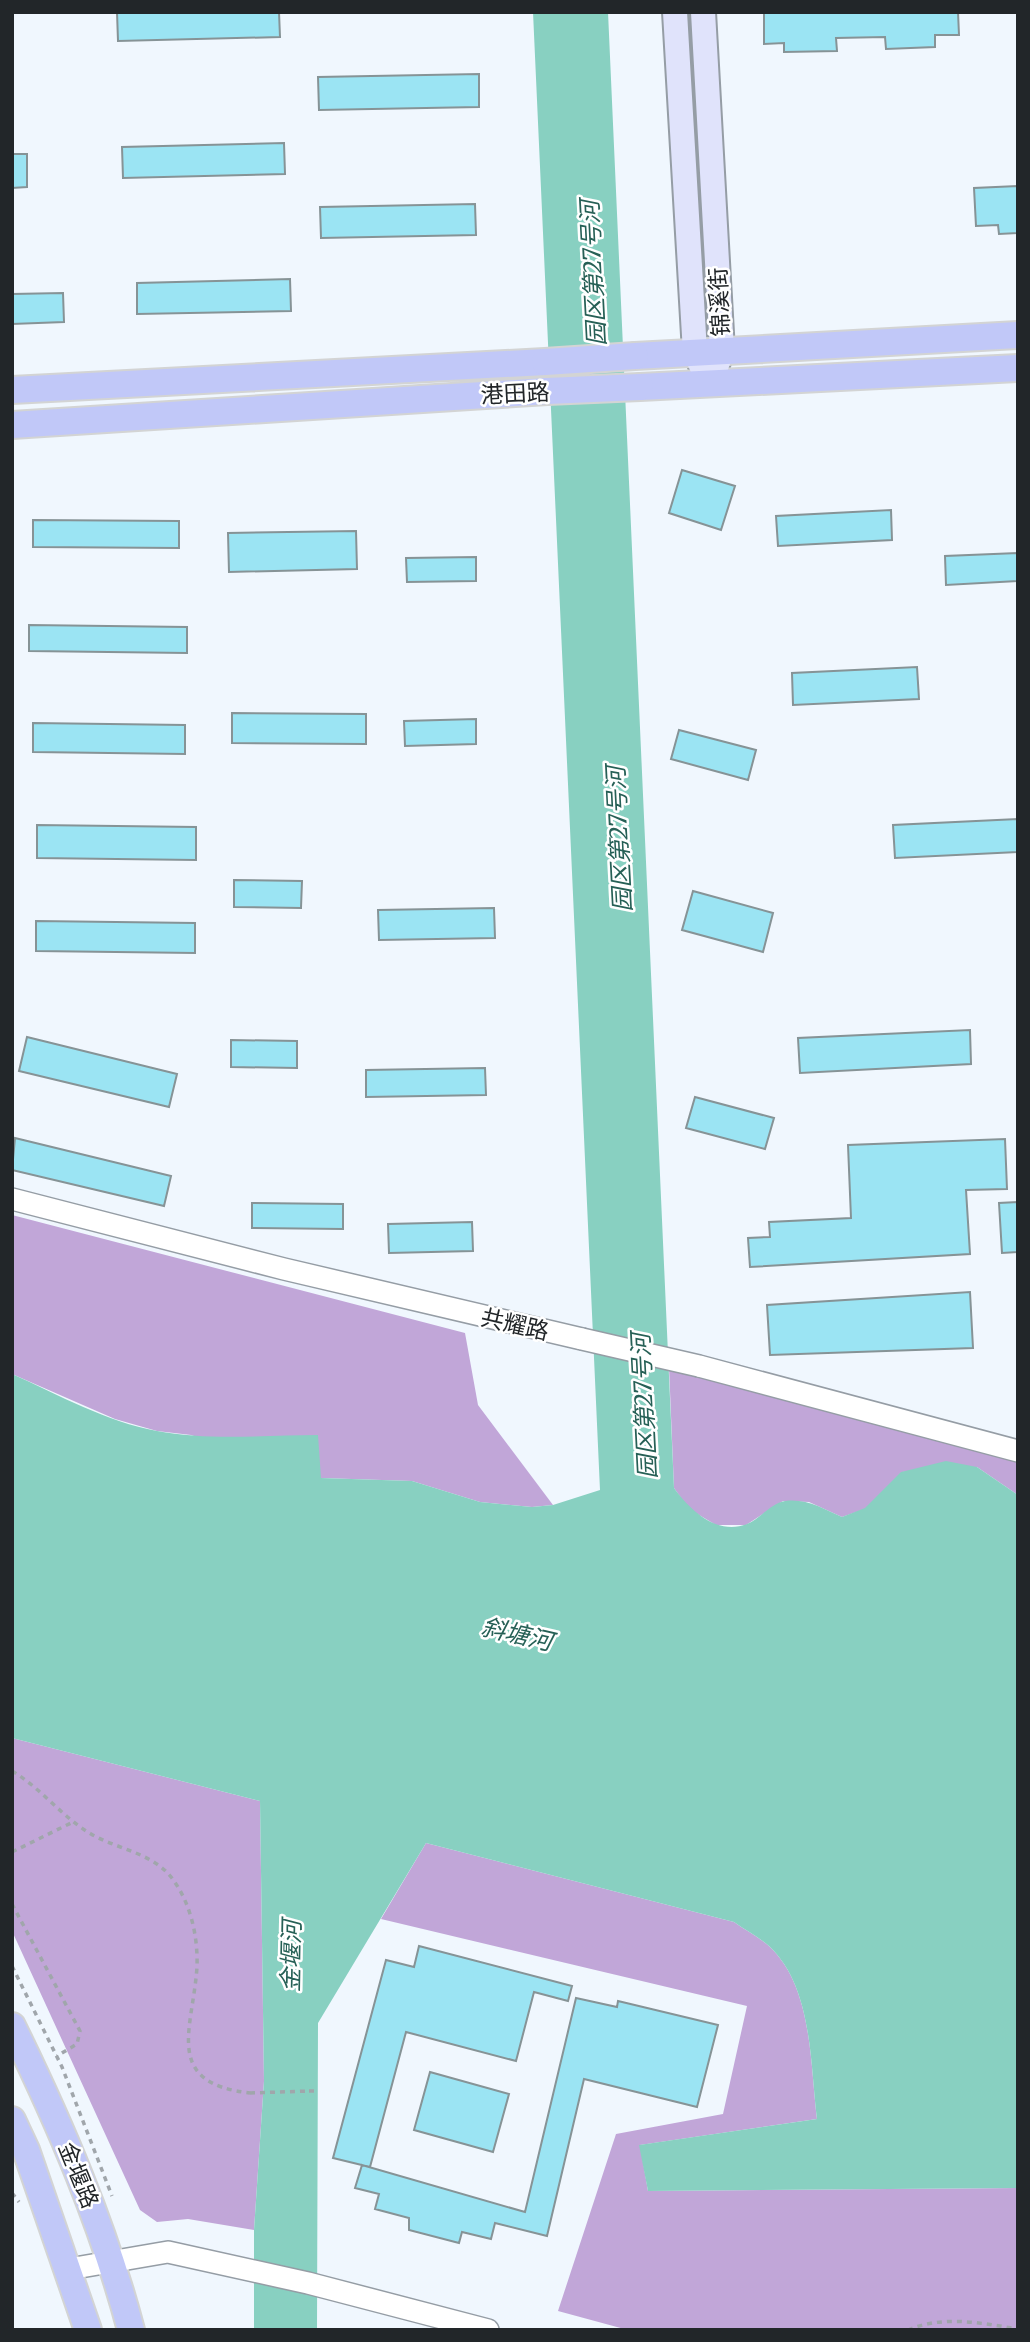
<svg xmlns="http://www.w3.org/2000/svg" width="1030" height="2342" font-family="Merriweather,'Noto Sans SC',serif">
<rect width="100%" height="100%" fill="#f0f7fe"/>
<path fill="#c1a6d8" d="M12 1215 465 1333 478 1405 553 1505 532 1507 480 1502 412 1481 321 1478 191 1435 157 1431 115 1419 12 1374Z
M669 1367 1018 1450V1495L977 1467 902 1472 865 1509 842 1517 809 1502 783 1501 746 1525H716L689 1509 674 1488Z
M12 1738 260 1801 264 2081 254 2230 188 2219 157 2222 140 2210 12 1931Z
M426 1843 734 1922C745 1930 759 1937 769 1946 813 1987 810 2064 817 2119L640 2145 648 2191 1018 2188V2330H628L558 2311 616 2134 723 2114 747 2006 381 1919Z"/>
<path fill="#88d0c1" d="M533 12H608L674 1488C690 1510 717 1536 747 1524 760 1519 771 1503 785 1501 806 1498 824 1509 842 1517L865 1508 901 1472 946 1461 977 1467 1018 1495V2188L648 2191 639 2145 817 2119C810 2064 813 1987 769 1946 759 1937 745 1930 734 1922L426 1843 318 2023 317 2330H254V2230L264 2081 260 1801 12 1738V1374C59 1395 107 1422 157 1431 209 1441 266 1435 318 1435L321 1478 412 1481 480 1502 532 1507 553 1505 600 1490Z"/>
<path fill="#9be4f3" stroke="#869396" stroke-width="2" d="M117 12H279L280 37 118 41Z
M764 12H958L959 35H935V47L886 49 885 37 836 38 837 51 784 52V43L764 44Z
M479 74V107L319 110 318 77Z
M284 143 285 174 123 178 122 147Z
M12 154H27V187L12 188Z
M1018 186V233L999 234 998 225 976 226 974 188Z
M475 204 476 235 321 238 320 207Z
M290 279 291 311 137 314V283Z
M63 293 64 322 12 324V294Z
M682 470 735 486 721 530 669 513Z
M891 510 892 540 778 546 776 516Z
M33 520 179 521V548L33 547Z
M356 531 357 569 229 572 228 533Z
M1018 553V581L946 585 945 556Z
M476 557V581L407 582 406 558Z
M29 625 187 627V653L29 651Z
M917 667 919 699 793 705 792 673Z
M232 713 366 714V744L232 743Z
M476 719V744L405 746 404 721Z
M33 723 185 725V754L33 752Z
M679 730 756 750 748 780 671 759Z
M1018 819V852L895 858 893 825Z
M37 825 196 827V860L37 858Z
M234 880 302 881 301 908 234 907Z
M693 891 773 913 763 952 682 930Z
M494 908 495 938 379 940 378 910Z
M36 921 195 923V953L36 951Z
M970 1030 971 1064 800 1073 798 1038Z
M27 1037 177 1074 169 1107 19 1071Z
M231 1040 297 1041V1068L231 1067Z
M485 1068 486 1095 366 1097V1070Z
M695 1097 774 1118 765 1149 686 1128Z
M15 1138 171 1176 164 1206 12 1170Z
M1005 1139 1007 1189 966 1190 970 1254 750 1267 748 1238 770 1237 769 1222 851 1218 848 1145Z
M1018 1202V1252L1002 1253 999 1203Z
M252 1203 343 1204V1229L252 1228Z
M472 1222 473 1251 389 1253 388 1224Z
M970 1292 973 1348 770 1355 767 1305Z
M419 1946 572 1986 568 2001 534 1992 516 2061 406 2032 370 2167 333 2158 386 1960 414 1967Z
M576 1998 617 2007 618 2001 718 2025 697 2107 584 2079 547 2236 495 2223 491 2239 462 2232 459 2243 409 2230V2218L375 2209 379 2194 355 2188 362 2165 525 2212Z
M430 2072 509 2094 493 2152 414 2130Z"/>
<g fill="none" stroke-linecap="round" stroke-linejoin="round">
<g stroke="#959da5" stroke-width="24">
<path id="tertiary" d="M12 1199 284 1269 582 1339
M699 1366 1018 1451
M69 2269 168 2252 308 2283 488 2330"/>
</g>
<g stroke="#959da5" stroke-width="28">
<path id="secondary" d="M675 12 695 352 709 383
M703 12 722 351 715 370"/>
</g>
<g stroke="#d3d4d4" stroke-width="30">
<path id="primary" d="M635 356 1018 335
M640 387 1018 368
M12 390 545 362
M12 425 547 391
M12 2026C60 2124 103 2224 131 2330
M12 2120 26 2150 88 2330"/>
</g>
<path stroke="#a0a6ab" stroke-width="3.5" stroke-dasharray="5 5" stroke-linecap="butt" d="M12 1771C41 1788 62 1817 91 1834 119 1850 155 1853 174 1881 191 1905 198 1937 197 1967 193 2029 162 2083 250 2093
M12 1852 73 1822
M12 1904 80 2031 77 2044 57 2056
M12 1966 62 2067 112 2196
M309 2091H317
M12 2193 19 2202
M908 2330C943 2315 981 2323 1018 2329"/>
<use href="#tertiary" stroke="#fff" stroke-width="21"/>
<use href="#secondary" stroke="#e0e3fb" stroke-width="24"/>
<use href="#primary" stroke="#c1c8f8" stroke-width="26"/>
<g stroke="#959da5" stroke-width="24" stroke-linecap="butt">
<path id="tertiary-bridge" d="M582 1339 699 1366"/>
</g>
<g stroke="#d3d4d4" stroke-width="30" stroke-linecap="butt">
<path id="primary-bridge" d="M545 362 635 356
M547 391 640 387"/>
</g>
<path stroke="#a0a6ab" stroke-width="3.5" stroke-dasharray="5 5" stroke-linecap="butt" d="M250 2093 309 2091"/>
<use href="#tertiary-bridge" stroke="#fff" stroke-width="21"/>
<use href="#primary-bridge" stroke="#c1c8f8" stroke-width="26"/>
</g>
<g text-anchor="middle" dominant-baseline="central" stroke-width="5" stroke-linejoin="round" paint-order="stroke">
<g font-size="23" fill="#222629" stroke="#fff">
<text transform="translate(719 302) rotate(-93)">锦溪街</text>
<text transform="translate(515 393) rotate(-3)">港田路</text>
<text transform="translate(515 1324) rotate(13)">共耀路</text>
<text transform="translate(79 2175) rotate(68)">金堰路</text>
</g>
<g font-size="24" font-style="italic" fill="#266056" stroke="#fff">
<text transform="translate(593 273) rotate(-93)">园区第27号河</text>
<text transform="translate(619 839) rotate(-93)">园区第27号河</text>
<text transform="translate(644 1406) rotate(-93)">园区第27号河</text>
<text transform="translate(517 1634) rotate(13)">斜塘河</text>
<text transform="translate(291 1956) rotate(-89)">金堰河</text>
</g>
</g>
<rect width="1030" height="2342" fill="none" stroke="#222629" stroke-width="28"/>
</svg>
